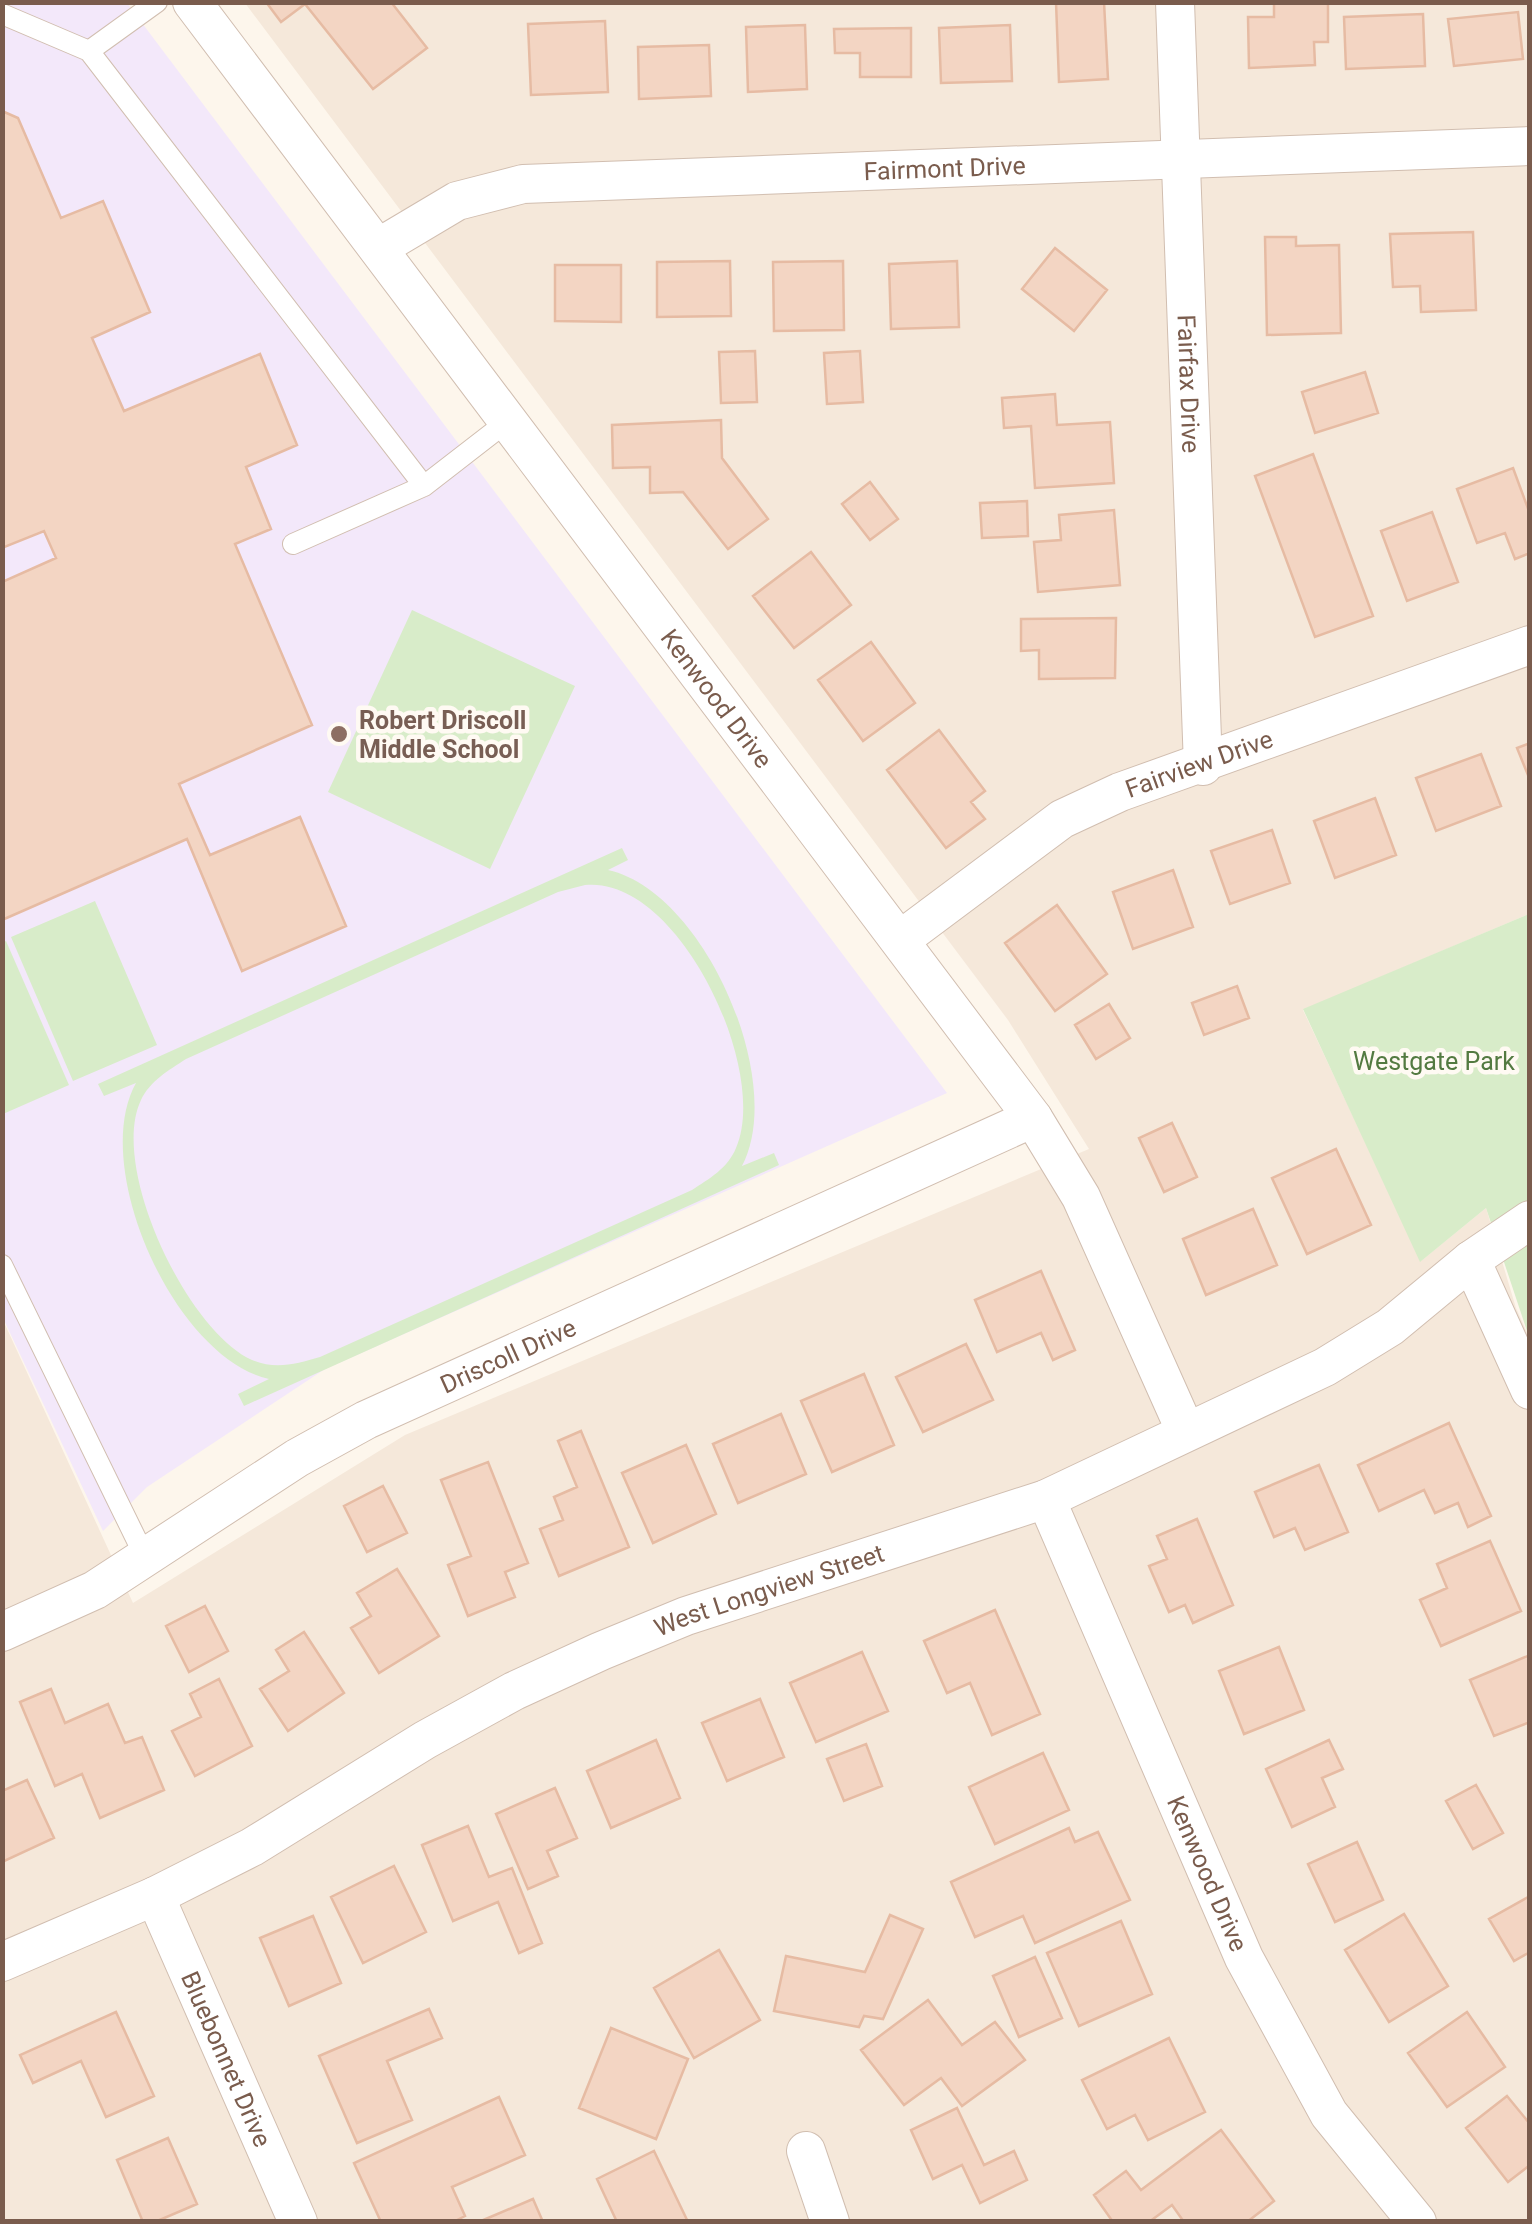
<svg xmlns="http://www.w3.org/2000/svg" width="1532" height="2224" font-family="Roboto,sans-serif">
<rect width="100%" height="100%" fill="#fdf6ec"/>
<path fill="#f5e8da" d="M245 3H1529V914L1303 1010 1421 1261 1486 1208 1516 1308 1529 1337V2221H3L2 1318 133 1603 405 1435 1089 1149 1008 1020Z"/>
<path fill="#f3e8fa" d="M2 3H127L947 1093 325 1369 147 1487 103 1531 3 1318Z"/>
<path fill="#d8ecc9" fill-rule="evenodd" d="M412 610 575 686 490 869 328 792Z
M622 848 628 860 608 870C704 891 787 1081 742 1166L774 1153 779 1165 244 1406 238 1394 269 1379C175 1358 89 1167 136 1083L104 1096 98 1084ZM585 885C678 875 770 1070 736 1148 728 1168 709 1179 692 1190L320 1357C297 1364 275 1370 252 1360 187 1331 109 1167 141 1100 150 1081 169 1070 186 1059L558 892Z
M95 901 157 1045 73 1081 11 937Z
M1529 914V1337L1486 1208 1420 1262 1303 1009Z
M6 941 69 1085 3 1114 2 943Z"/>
<path fill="#f3d5c3" stroke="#e6bba3" stroke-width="2.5" d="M266 2H391L427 48 373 89 305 4 281 22Z
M1056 2H1104L1108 79 1059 82Z
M1274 2H1328V42H1314L1315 65 1249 68 1248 17H1274Z
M1518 12 1523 59 1454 66 1448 19Z
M1423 14 1425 66 1346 69 1344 17Z
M605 21 608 92 531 95 528 24Z
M805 25 807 89 748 92 746 27Z
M1010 25 1012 81 941 83 939 28Z
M911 28V77H860V53H835L834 29Z
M709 45 711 96 639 99 638 47Z
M2 111 18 118 61 218 103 201 150 312 92 338 124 411 260 354 297 445 246 467 271 529 235 544 312 725 179 784 210 855 300 817 346 926 242 971 187 839 2 920V582L56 558 44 531 2 548Z
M1473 232 1476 310 1421 312 1420 286 1393 287 1390 234Z
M1265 237H1296V246L1339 245 1341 333 1267 335Z
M1055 248 1107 290 1074 331 1022 289Z
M730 261 731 316 657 317V262Z
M843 261 844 330 774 331 773 262Z
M957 261 959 327 891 329 889 264Z
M555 265H621V322L555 321Z
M755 351 757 402 721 403 719 352Z
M860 351 863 402 827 404 824 353Z
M1365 372 1378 413 1315 433 1302 392Z
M1055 394 1057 425 1110 422 1114 483 1035 488 1031 426 1004 428 1002 398Z
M721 420 722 458 768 519 728 549 683 492 650 493V467L613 468 612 425Z
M1313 454 1373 616 1315 637 1255 476Z
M1513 468 1530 514V553L1515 559 1505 533 1477 543 1457 489Z
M870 482 898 519 870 540 842 504Z
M1027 501 1028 536 982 538 980 503Z
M1114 510 1120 585 1038 592 1034 542 1061 540 1059 515Z
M1432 512 1458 582 1407 601 1381 531Z
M811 552 851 605 794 648 753 596Z
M1116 618 1115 678 1039 679V650L1021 651V619Z
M871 642 915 703 863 741 818 680Z
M939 730 985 791 971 802 985 819 946 848 887 770Z
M1530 743V780L1517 748Z
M1481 754 1501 806 1436 831 1416 778Z
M1375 798 1396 855 1335 878 1314 821Z
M1272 830 1290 883 1230 904 1211 851Z
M1173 870 1193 927 1133 949 1113 892Z
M1057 905 1107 974 1055 1011 1005 943Z
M1237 986 1249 1018 1204 1035 1192 1003Z
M1109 1004 1130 1038 1096 1059 1075 1025Z
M1172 1123 1197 1177 1164 1192 1139 1138Z
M1336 1149 1371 1225 1307 1254 1272 1178Z
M1253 1209 1277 1265 1206 1295 1183 1239Z
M1041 1271 1075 1350 1053 1360 1041 1333 997 1352 975 1300Z
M966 1344 993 1400 923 1432 896 1377Z
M864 1374 894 1445 832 1472 801 1401Z
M781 1414 806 1474 738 1503 713 1444Z
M1449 1423 1491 1516 1468 1527 1458 1503 1435 1513 1424 1490 1379 1511 1358 1465Z
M581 1431 629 1547 559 1576 540 1529 563 1520 554 1497 577 1487 558 1441Z
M686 1445 716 1514 653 1543 622 1473Z
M488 1462 528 1563 505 1572 515 1597 468 1616 448 1565 471 1556 441 1480Z
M1319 1465 1348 1532 1305 1550 1295 1528 1274 1537 1255 1492Z
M383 1486 407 1533 367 1552 344 1506Z
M1197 1519 1233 1605 1193 1623 1185 1605 1169 1612 1149 1566 1167 1559 1157 1536Z
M1490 1541 1521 1611 1441 1646 1420 1600 1447 1588 1437 1564Z
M397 1569 439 1636 379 1673 351 1628 371 1616 357 1593Z
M205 1606 228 1651 189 1672 166 1626Z
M995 1610 1040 1714 992 1735 970 1683 947 1693 924 1641Z
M304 1632 344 1693 288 1731 260 1689 289 1671 276 1650Z
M1279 1647 1304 1710 1244 1734 1219 1671Z
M862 1652 888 1711 816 1742 790 1683Z
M1530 1655V1722L1494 1736 1470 1680Z
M219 1679 252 1746 195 1776 172 1731 201 1717 190 1694Z
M51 1689 65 1723 108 1704 125 1743 142 1737 164 1790 100 1818 82 1774 55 1786 20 1702Z
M760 1699 784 1757 727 1781 702 1723Z
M656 1740 680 1798 611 1828 587 1771Z
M1329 1740 1343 1769 1322 1778 1335 1807 1292 1827 1266 1769Z
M866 1744 882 1786 844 1801 827 1759Z
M1043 1753 1069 1810 995 1844 969 1787Z
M27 1780 54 1838 2 1862V1791Z
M1476 1785 1503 1833 1473 1849 1446 1801Z
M555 1788 577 1838 547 1851 558 1876 528 1889 496 1814Z
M468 1826 489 1877 512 1868 542 1943 519 1953 498 1902 453 1921 422 1845Z
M1069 1828 1075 1842 1098 1832 1130 1900 1035 1943 1023 1916 975 1937 951 1882Z
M1357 1842 1383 1900 1335 1922 1308 1864Z
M394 1866 426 1932 363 1963 331 1897Z
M1530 1896V1952L1514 1961 1489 1919Z
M1404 1914 1448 1986 1389 2022 1345 1950Z
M890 1915 923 1929 883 2019 864 2016 859 2027 774 2011 786 1956 865 1972Z
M313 1916 341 1983 289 2006 260 1938Z
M1121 1921 1152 1994 1079 2026 1047 1953Z
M719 1950 760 2020 694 2058 654 1988Z
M1035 1957 1062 2018 1019 2037 993 1976Z
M928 2000 962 2045 995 2022 1025 2060 962 2106 941 2078 904 2105 861 2050Z
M429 2009 442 2038 387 2061 412 2120 357 2143 319 2056Z
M116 2012 154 2096 106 2117 81 2061 33 2083 20 2055Z
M1467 2012 1505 2067 1447 2107 1408 2053Z
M611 2028 688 2059 656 2139 579 2108Z
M1169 2038 1205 2112 1148 2140 1135 2115 1107 2129 1082 2080Z
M1507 2096 1530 2124V2165L1508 2182 1466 2128Z
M499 2097 525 2155 452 2187 465 2216 453 2222H381L354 2163Z
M957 2108 984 2165 1014 2151 1027 2180 980 2203 962 2165 933 2179 911 2130Z
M1221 2130 1274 2201 1247 2222H1184L1172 2205 1149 2222H1113L1094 2195 1126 2171 1141 2190Z
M168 2138 197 2204 155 2222H143L117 2160Z
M654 2151 688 2222H617L597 2179Z
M533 2199 543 2222 481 2221Z"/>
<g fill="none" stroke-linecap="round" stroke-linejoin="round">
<g stroke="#d1beb0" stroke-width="22">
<path id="lane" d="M2 14 89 51 424 486
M89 51 157 2
M293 544 424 486 508 421
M2 1265 146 1559"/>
</g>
<g stroke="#d1beb0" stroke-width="40">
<g id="street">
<path id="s1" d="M192 2 1033 1118 1081 1197 1186 1432"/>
<path id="s2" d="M1175 2 1203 766"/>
<path id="s3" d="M378 248 457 201 523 184 1530 146"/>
<path id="s4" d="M900 940 1062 819 1120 792 1530 645"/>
<path d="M1471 1260 1530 1390"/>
<path id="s5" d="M1046 1499 1244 1958 1329 2114 1417 2222"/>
<path id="s6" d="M2 1632 95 1590 297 1458 366 1420 1033 1118"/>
<path id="s7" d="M155 1896 298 2222"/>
<path id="s8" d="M2 1962 155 1896 252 1847 425 1740 514 1691 601 1651 686 1616 1046 1499 1325 1367 1390 1327 1471 1260 1530 1220"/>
<path d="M806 2151 830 2222"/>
</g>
</g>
<use href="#lane" stroke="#fff" stroke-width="20"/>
<use href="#street" stroke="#fff" stroke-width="38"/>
</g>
<circle fill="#8d6e63" stroke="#fffaf3" stroke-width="4" cx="339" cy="734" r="10"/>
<g text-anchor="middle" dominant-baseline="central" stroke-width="9" stroke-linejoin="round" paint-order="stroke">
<g font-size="25" fill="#7a5c4d" stroke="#fffaf3">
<text stroke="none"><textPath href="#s3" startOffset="582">Fairmont Drive</textPath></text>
<text stroke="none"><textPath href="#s2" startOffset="382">Fairfax Drive</textPath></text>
<text stroke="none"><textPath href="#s1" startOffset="872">Kenwood Drive</textPath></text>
<text stroke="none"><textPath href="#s4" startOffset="350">Fairview Drive</textPath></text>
<text stroke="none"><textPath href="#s6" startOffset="578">Driscoll Drive</textPath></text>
<text stroke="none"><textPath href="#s8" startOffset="855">West Longview Street</textPath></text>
<text stroke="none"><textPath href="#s5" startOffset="408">Kenwood Drive</textPath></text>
<text stroke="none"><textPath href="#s7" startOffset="178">Bluebonnet Drive</textPath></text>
</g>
<g font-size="25" font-weight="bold" fill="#785e54" stroke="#fffaf3" text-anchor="start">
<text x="359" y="720">Robert Driscoll<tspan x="359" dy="29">Middle School</tspan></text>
</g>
<g font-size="25" fill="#537a41" stroke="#fffaf3">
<text x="1434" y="1061">Westgate Park</text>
</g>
</g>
<rect width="1532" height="2224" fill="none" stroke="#7a5c4d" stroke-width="10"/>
</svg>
